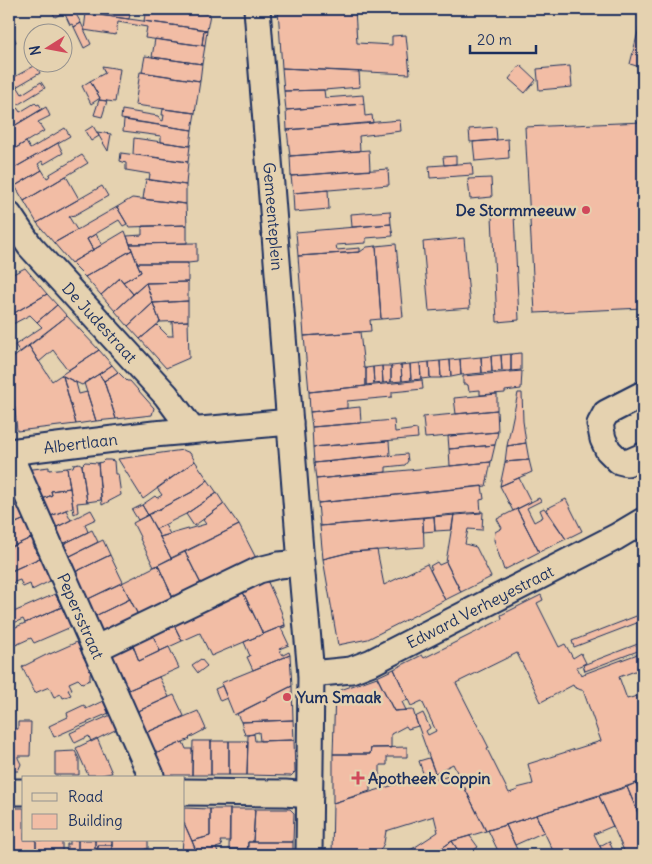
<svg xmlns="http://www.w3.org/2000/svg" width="652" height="864" font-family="Delius,sans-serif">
<rect width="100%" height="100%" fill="#e5d2b0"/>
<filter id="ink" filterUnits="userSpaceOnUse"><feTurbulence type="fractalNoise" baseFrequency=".02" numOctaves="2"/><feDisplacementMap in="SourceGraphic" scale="10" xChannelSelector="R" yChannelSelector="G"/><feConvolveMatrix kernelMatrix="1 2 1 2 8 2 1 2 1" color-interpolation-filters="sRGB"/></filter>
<g filter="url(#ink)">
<path fill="#f2bda5" stroke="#1b2f5e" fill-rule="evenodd" d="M51 9H71L55 17Z
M71 9H73L81 23 74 27 72 24 70 25 64 12Z
M73 9H131L129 19 75 12Z
M146 9H177L210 14 207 30 144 21Z
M278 9H338V10L355 9 357 43 392 45V36L406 35 410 74 282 68Z
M643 12V68L630 64Z
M86 13 207 30V31L204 30 202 45H205V46L145 38 147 27 118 22 116 35 84 30Z
M81 23 91 44 84 48 74 27Z
M9 26 16 42 9 46Z
M204 30 207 31 205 45H202Z
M155 39 205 46 202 64 152 57Z
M145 56 202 64 200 81 142 72Z
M36 65 40 73 9 91V80Z
M520 65 536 80 525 93 509 79Z
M102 66 120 69 115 102 99 100 100 98 90 81 105 73Z
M570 66 572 87 539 90 537 69Z
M282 68 359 72 360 87 324 90 284 91Z
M140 72 200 81 195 113 135 105Z
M90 81 100 98 91 104 82 86Z
M41 82 45 88 9 110V91L17 86 22 94Z
M324 90 325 98 363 95 364 104 286 110 284 91Z
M99 100 107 101 102 117 94 115Z
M35 103 37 105 39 104 42 109 9 129V110L16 106 20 112Z
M364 104 365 116 372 115 373 123 287 130 286 110Z
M46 107 50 116 38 122 44 131 9 152V129Z
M163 109 195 113 192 130 121 119 122 110 158 116 161 120 163 121 164 115H162Z
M124 120 192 130 190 146 161 142V136L123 131Z
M400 120 401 131 359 136 360 151 290 156 287 130Z
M643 122V308L535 313 525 127Z
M93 126 99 136 91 141 85 131Z
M496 127 497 140 470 142 469 129Z
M65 128 70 136 9 171V152L26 142 30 149Z
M97 132 111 134 108 151 99 136Z
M134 138 190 146 188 162 133 154Z
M508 139 509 158 475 161 473 142Z
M58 143 63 153 44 164 42 161 38 164 42 170 15 186 9 174V171Z
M369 150 370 170 291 176 290 156Z
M121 153 188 162 186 185 149 180 150 174 126 170V163L120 161Z
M82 155 88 163 24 201 15 186 42 170 47 178 49 177 50 174Z
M456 156V164L444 165 443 157Z
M472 163 473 175 430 178 429 166Z
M388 169 389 185 293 193 291 176Z
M66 176 79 199 37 223 24 201Z
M491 178 492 197 470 199 468 179Z
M146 179 186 185V204L143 199Z
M102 186 108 196 73 216 72 215 69 217 77 230 54 243 37 223Z
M328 190 329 209 294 212 293 193Z
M132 198 186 204 187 225 129 227 117 207Z
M117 207 127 224 123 226 119 220 87 239 93 250 71 263 54 243Z
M390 211 391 224 352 227 351 214Z
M514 214 519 320 497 322 492 216Z
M391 224 393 236 366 238V243L336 245 337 250 360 248V252L298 256 296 232Z
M187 225V243L130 244 127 236 142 235V226Z
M125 231 132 250 85 277 71 263Z
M96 234 102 245 93 250 87 239Z
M464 238 470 308 429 311 423 242Z
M197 243V262L188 263H137L130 244Z
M396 244 403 317 381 319 376 246Z
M376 246 381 319 370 320 371 331 304 336 298 256 360 252 367 247Z
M132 250 141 272 123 282 120 278 101 295 85 277Z
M137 263H188V282L146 283 133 294 123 282 141 272Z
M25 268 47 294 9 316V276Z
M120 278 133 294 115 311 101 295Z
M188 282V301L153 303 146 283Z
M146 283 153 303 128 326 115 311Z
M47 294 57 305 37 322 30 315 9 326V316Z
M188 301V321L160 322 153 303Z
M153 303 160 322 140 339 128 326Z
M57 305 67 316 20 352 15 345 42 327 37 322Z
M67 316 99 350 68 370 53 350 39 362 29 346Z
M188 321 189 358 166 368 140 339 157 325 168 336H173L172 322Z
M360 332 364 368H366V386L309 392 304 336Z
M29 346 52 381 61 375 63 376 76 424 17 431 10 360Z
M99 350 112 365 99 374 82 385 61 375Z
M521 353V370L511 371V354Z
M511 354V371H502L501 355Z
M501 355 502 371 492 372 491 356Z
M491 356 492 372 482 373 481 357Z
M481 357 482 373 461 375 460 359Z
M460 359 461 375 451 377 450 360Z
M9 360 15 414 9 415Z
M450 360 451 377 441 378 440 361Z
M440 361 441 378H430L429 362Z
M429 362 430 378 421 379 420 363Z
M420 363 421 379 411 380 410 364Z
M410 364 411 380 402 381 401 365Z
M112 365 118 372 104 381 99 374Z
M401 365 402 381 391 382V366Z
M382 366H391V382L383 383Z
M382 366 383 383 374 384 373 367Z
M373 367 374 384 366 385V368Z
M522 371 521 389 505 391V393L480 395V390L469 391 468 385H467V384H463V376Z
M118 372 127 381H130L154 408 152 415 116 419 104 381Z
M99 374 104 381 116 419 96 421 84 383Z
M63 376 77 383H76L79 394 87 392 96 421 76 424Z
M422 380 423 389 392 392V397L347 401V408L310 412 309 392Z
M518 393H522L523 421 526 443 507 446Z
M497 394V410L456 414 454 398Z
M360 407 361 423 312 427 310 412Z
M497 410 498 432 425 438 423 417Z
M394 420 395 432 417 429 418 438 313 447 312 427Z
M498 432 495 445 449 449 448 436Z
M389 441 390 455 314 463 313 447Z
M526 443 529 460 505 462 507 446Z
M495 445 491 462 450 466 449 449Z
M183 450 190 453 195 461 143 499 118 459Z
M407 454 408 461 405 465 386 467V472L316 479 314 463Z
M104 460H110L114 461 115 474H118L121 495 102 505 98 463 102 462Z
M529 460 532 472 500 486 505 462Z
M195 461 208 480 194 491 148 515 142 505 155 496 157 498 162 495 157 488Z
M85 462 98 463 101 500 87 502 82 465Z
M491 462 486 486 318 503 316 479Z
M79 463 82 465 87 502 77 503 78 512 74 514 67 468 73 467 74 464Z
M49 467V470L67 468 70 488 51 491 52 495 38 501 25 470Z
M519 478 531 502 513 511 500 486Z
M208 480 217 493 186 514 156 529 148 515 194 491Z
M9 482 25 519 9 526Z
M482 486 484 499 480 500 481 513 320 526 318 503Z
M70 488 73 507 46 518 38 501 52 495 51 491Z
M217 493 224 504 194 526 186 514Z
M539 498 541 501 527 508 534 522 543 517 540 510 544 508 566 539 539 552 517 509Z
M566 499 582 531 566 539 546 509Z
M224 504 239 525 171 558 160 537 206 524 203 520Z
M142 505 148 515 138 520 132 510Z
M517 509 539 552 504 570 494 540 495 532 502 528 497 519Z
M66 510 71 520 51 530 46 518Z
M91 510 96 519 85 524 88 532 59 546 51 530Z
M483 512 482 530 468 529 465 544 476 547 491 577 461 592 446 562 454 514Z
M454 514 452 530 435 531 434 516Z
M148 515 171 558 154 567 140 539H141L133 523Z
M434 516 435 531 423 532V517Z
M423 517 424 547 351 552 323 559 320 526Z
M25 519 33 537 9 548V526Z
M165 525 170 534 160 537 156 529Z
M239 525 256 558 201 584 185 552Z
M92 530 98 542 64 559 59 546Z
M33 537 34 540 33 544 37 554 41 555 42 557 9 572V548Z
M103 540 110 555 71 574 64 559Z
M377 550 384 585 427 564 445 600 368 639 338 645 323 559 351 552Z
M185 552 201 584 173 598 158 565Z
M110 555 123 582 84 601 71 574Z
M42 557 52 580 32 590 30 584 23 587 20 580 9 584V572Z
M437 562 439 565 446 562 461 592 445 600 430 570 432 569 430 566Z
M158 565 173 598 138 615 122 583Z
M266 578 281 611 285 625 263 634 242 590Z
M122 583 130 599 91 618 84 601Z
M242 590 263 634 211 656 200 633 182 641 173 623Z
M55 594 62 607 25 623 23 619 9 625V614Z
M541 595 543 600 537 603 559 647 565 644 573 658 581 653 586 663 577 667 581 675 643 652V668L619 677 627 699 637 696 643 713V726L639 728 643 741V781L486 831 453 764 435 773 415 717 423 713 430 728 426 731 428 735 436 731 422 701 411 706 394 669 422 655 424 658 502 619 501 615ZM517 653 541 702 573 685 574 687 581 690H583L601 741 528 764 533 784 517 788 518 790 509 793 487 749 489 748 456 683Z
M130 599 138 615 98 634 91 618Z
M62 607 71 627 34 643 31 638 9 648V630Z
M639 615 642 621 574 647 572 641Z
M173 623 182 641 160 651 152 633Z
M285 625V627L281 628 289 645 279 649 283 655 289 652 290 655 253 670 247 657 250 656 244 642Z
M152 633 160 651 139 661 132 643Z
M77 642 91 672 90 673V680L82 683 78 679 69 683 72 689 68 690 71 695 63 698 61 694 54 697 49 687 35 693 22 667 50 653V654Z
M643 642V649L585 671 583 665Z
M132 643 139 661 169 647 179 668 124 692 108 655Z
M290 655 292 686 234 715 221 683Z
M201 659 207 666 198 673 192 665Z
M394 669 408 700 402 702 406 710 394 711 377 677Z
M159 677 169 697 134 713 124 692Z
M377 677 394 711 413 710 418 726 408 729 406 726 391 734V748H371L370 754H333L335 692Z
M222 686 227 698 220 701 215 689Z
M292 686 293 720 241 722 237 714Z
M174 695 184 716 143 734 134 713Z
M103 701 109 713 54 737 49 726 68 717 67 713 84 705 86 709Z
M198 711 206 729 189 738 190 739 153 755 143 734Z
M113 714 119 728 91 742 89 736 75 743 70 733Z
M293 720 294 740 260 741 259 732 254 733V734L245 735 241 722Z
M18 722H31L30 756H18V758L21 764 18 771H9V729H18Z
M254 734 255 741 294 740 295 772 291 776 247 775 248 735Z
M97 738 112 773 101 775H88L76 748Z
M193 741H211V775H192Z
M211 741H229V775H211Z
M229 741H248L247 775H229Z
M183 742 186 749H192V775H162L153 755Z
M407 747V757H387V765H380V782H370V791L333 803V754H370L371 748Z
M75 751 79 759V775H55V752Z
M429 758 435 773 424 776 419 761Z
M435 773 437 780 457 773 486 831 452 841 432 855H403L438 832 434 816 386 831 384 843 381 849 376 855H332L333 803Z
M636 783 643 800V825L627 787Z
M627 787 643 825V855H626L599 796Z
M599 796 613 826 594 834 604 855H555L536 815Z
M9 808H24V840H36V855H9Z
M184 808 210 809V836L192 841 184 823Z
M210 809H230V841H220L222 846 216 848 219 855H198L192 841 210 836Z
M230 809H255L253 842H248V849H229Z
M255 809H290L294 813 293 842H253Z
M536 815 544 832 515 845 506 825Z
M184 823 192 841 197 854H182Z
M506 825 519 854 515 855H500L488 830Z
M470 836 478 847 467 855H461L452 841Z
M36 840H62V855H36Z
M63 840H78V855H67V844H70V840Z
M78 840H95V855H78Z
M95 840H112V845H98V848H95Z
M112 840H148V849H145V853L116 852V855H139H112Z
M452 841 461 855H432Z
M609 841 615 855H604L600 846Z
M248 842H293V855H243V852L247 851Z
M98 845H112V855H95V848H98Z"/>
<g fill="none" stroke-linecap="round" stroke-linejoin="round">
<g stroke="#1b2f5e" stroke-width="29">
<g id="minor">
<path id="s1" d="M257 9 301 563 311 674 309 855"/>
<path id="s2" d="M9 215 30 246 166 395 192 430"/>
<path d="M643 394 606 413 600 424 603 439 608 450 619 461 627 463 643 456"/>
<path id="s3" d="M9 452 154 434 290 422"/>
<path id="s4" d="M13 452 15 467 151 775V778"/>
<path d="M95 649 259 570 279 565 301 563"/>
<path id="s5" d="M311 674 351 670 372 662 616 537 643 521"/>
<path d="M9 792H24"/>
<path d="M184 792 285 793 310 795"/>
</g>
</g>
<use href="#minor" stroke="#e5d2b0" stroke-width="25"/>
</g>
</g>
<g fill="#d1495b" stroke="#e5d2b0" stroke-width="2">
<circle cx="586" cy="210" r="5"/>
<circle cx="287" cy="697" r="5"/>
<path d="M355.5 770.5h5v5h5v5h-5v5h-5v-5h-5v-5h5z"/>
</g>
<g text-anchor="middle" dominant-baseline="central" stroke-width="5" stroke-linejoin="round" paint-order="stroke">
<g font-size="16" font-weight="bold" fill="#1b2f5e" stroke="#e5d2b0" text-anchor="start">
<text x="576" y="210" text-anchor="end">De Stormmeeuw</text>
<text x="297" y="697">Yum Smaak</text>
<text x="368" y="778">Apotheek Coppin</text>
</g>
<g font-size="16" fill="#1b2f5e" stroke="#e5d2b0">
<text stroke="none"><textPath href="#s1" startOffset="208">Gemeenteplein</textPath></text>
<text stroke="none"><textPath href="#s2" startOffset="141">De Judestraat</textPath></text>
<text stroke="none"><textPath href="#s3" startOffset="72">Albertlaan</textPath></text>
<text stroke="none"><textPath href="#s5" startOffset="184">Edward Verheyestraat</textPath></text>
<text stroke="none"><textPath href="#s4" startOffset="178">Pepersstraat</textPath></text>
</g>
</g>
<rect width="652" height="864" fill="none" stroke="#e5d2b0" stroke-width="30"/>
<rect x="15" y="15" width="622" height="834" fill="none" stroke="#1b2f5e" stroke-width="2" filter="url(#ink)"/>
<rect x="22" y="776" width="162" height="65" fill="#e5d2b0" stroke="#94918f"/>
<rect x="32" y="793" width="25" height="8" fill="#e5d2b0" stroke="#94918f"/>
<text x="68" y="802" font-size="15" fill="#1b2f5e">Road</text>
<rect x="32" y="814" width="25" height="15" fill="#f2bda5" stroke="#94918f"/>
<text x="68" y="826" font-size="15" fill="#1b2f5e">Building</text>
<g transform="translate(48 48) rotate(259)"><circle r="24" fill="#e5d2b0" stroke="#94918f"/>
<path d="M0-4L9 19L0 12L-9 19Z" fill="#d1495b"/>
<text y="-8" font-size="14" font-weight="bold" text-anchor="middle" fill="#1b2f5e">N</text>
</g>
<path d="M470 45v8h66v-8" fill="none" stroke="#1b2f5e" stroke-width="2.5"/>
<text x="477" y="45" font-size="15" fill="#1b2f5e" stroke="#e5d2b0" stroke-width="4" paint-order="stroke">20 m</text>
</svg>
